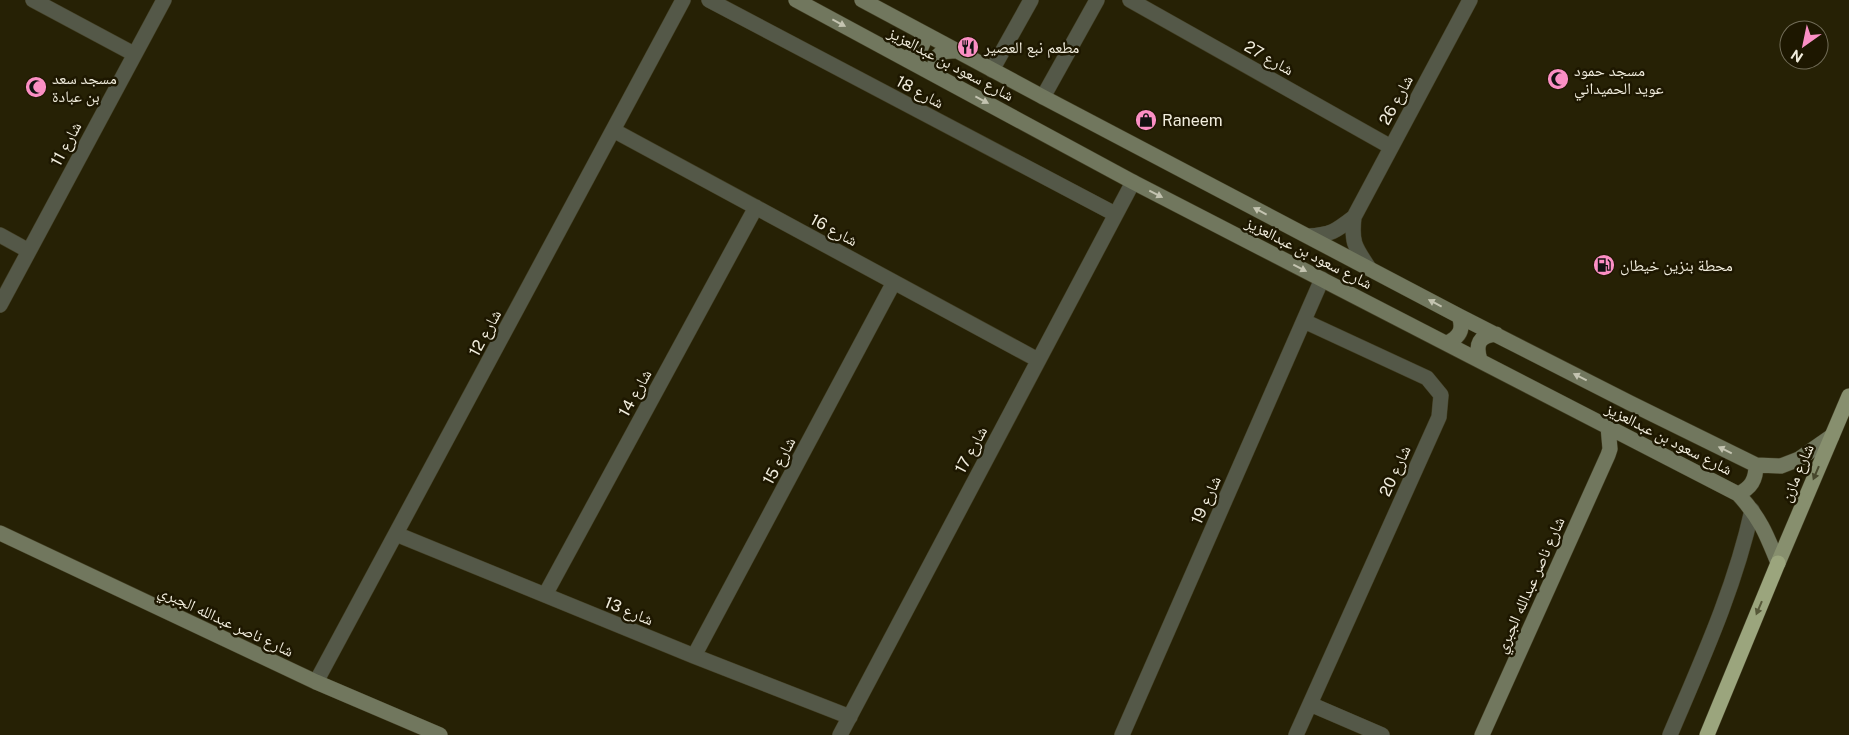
<svg xmlns="http://www.w3.org/2000/svg" width="1849" height="735" font-family="'Public Sans','Noto Naskh Arabic',sans-serif">
<rect width="100%" height="100%" fill="#262105"/>
<g fill="none" stroke-linecap="round" stroke-linejoin="round">
<g stroke="#423e23" stroke-width="16">
<path id="street" d="M33 0 134 54
M709 0 1115 214
M1130 0 1391 147
M992 70 1031 0
M1043 97 1097 0
M613 130 1038 360
M0 235 29 251
M1308 236C1331 235 1336 231 1354 217
M1369 268C1355 247 1351 243 1354 217L1470 0
M0 305 164 0
M396 534 694 656 850 717
M545 595 756 207
M694 656 894 282
M316 682 683 0
M1310 704 1382 735
M840 735 1133 182
M1122 735 1322 279
M1296 735 1439 417 1441 395 1427 378 1304 321
M1670 735C1701 662 1735 588 1752 510"/>
</g>
<g stroke="#423e23" stroke-width="16">
<path id="secondary" d="M796 0 1133 182 1738 494C1760 518 1766 533 1778 563
M862 0 1043 97 1459 316 1630 403 1756 465 1781 466 1799 459 1832 436
M905 59 920 50 923 43 921 32
M934 74C934 57 937 50 956 51
M1447 343C1460 337 1464 329 1459 316
M1480 360C1475 344 1479 336 1496 334
M1738 494C1751 488 1756 480 1756 465
M0 533 316 682 440 735
M1482 735 1608 455 1610 449 1608 426"/>
</g>
<g stroke="#423e23" stroke-width="16">
<path id="primary" d="M1778 563 1849 396"/>
</g>
<g stroke="#423e23" stroke-width="16">
<path id="highway" d="M1707 735 1778 563"/>
</g>
<use href="#street" stroke="#545848" stroke-width="15"/>
<use href="#secondary" stroke="#71775e" stroke-width="15"/>
<use href="#primary" stroke="#878f6e" stroke-width="15"/>
<use href="#highway" stroke="#9ba57d" stroke-width="15"/>
</g>
<defs><path id="oneway-solid" d="M-6-.8H1V-3.2L6.5 0L1 3.2V.8H-6Z" transform="scale(1.25)"/></defs>
<g fill="#c4c4b1">
<use href="#oneway-solid" transform="translate(839 23) rotate(28)"/>
<use href="#oneway-solid" transform="translate(982 100) rotate(28)"/>
<use href="#oneway-solid" transform="translate(1156 194) rotate(27)"/>
<use href="#oneway-solid" transform="translate(1260 211) rotate(-152)"/>
<use href="#oneway-solid" transform="translate(1300 268) rotate(27)"/>
<use href="#oneway-solid" transform="translate(1435 303) rotate(-152)"/>
<use href="#oneway-solid" transform="translate(1580 377) rotate(-153)"/>
<use href="#oneway-solid" transform="translate(1725 450) rotate(-154)"/>
</g>
<use fill="#47472c" href="#oneway-solid" transform="translate(1816 473) rotate(113)"/>
<use fill="#565738" href="#oneway-solid" transform="translate(1759 608) rotate(113)"/>
<defs>
<g id="restaurant-disc" transform="scale(1.125)"><circle r="9.5" fill="#fb8fc4" stroke="#1d1700"/><path d="M-5-6h1v4h1v-4h1v4h1v-4h1v5L-1.5 .5V6h-2V.5L-5-1ZM5-6V6H3V1.5H1.5Q1.5-4 5-6Z" fill="#111"/></g>
<g id="mosque-disc" transform="scale(1.125)"><circle r="9.5" fill="#fb8fc4" stroke="#1d1700"/><path d="M3.5-4.9A6 6 0 1 0 3.5 4.9A5 5 0 1 1 3.5-4.9Z" fill="#111"/></g>
<g id="shop-disc" transform="scale(1.125)"><circle r="9.5" fill="#fb8fc4" stroke="#1d1700"/><path d="M-5-2.5h2.3a2.7 3.5 0 0 1 5.4 0H5L5.5 6h-11ZM-1.5-2.5h3a1.5 2.3 0 0 0-3 0Z" fill="#111"/></g>
<g id="fuel-disc" transform="scale(1.125)"><circle r="9.5" fill="#fb8fc4" stroke="#1d1700"/><path d="M-5.5-6h7V0h2V4h1.3V-2.5L3-4.5l.8-.8L6-3V5H2.5V1h-1V6h-7ZM-4.2-4.7v3.2H.2V-4.7Z" fill="#111"/></g>
</defs>
<g fill-rule="evenodd">
<use href="#restaurant-disc" x="968" y="47"/>
<use href="#mosque-disc" x="1558" y="79"/>
<use href="#mosque-disc" x="36" y="87"/>
<use href="#shop-disc" x="1146" y="120"/>
<use href="#fuel-disc" x="1604" y="265"/>
</g>
<g text-anchor="middle" dominant-baseline="central" stroke-width="5" stroke-linejoin="round" paint-order="stroke">
<g font-size="16" fill="#f1eddd" stroke="#1d1700" text-anchor="start">
<text x="984" y="47">مطعم نبع العصير</text>
<text x="1574" y="70">مسجد حمود<tspan x="1574" dy="18">عويد الحميداني</tspan></text>
<text x="52" y="78">مسجد سعد<tspan x="52" dy="18">بن عبادة</tspan></text>
<text x="1162" y="120">Raneem</text>
<text x="1620" y="265">محطة بنزين خيطان</text>
</g>
<g font-size="16" fill="#f1eddd" stroke="#1d1700">
<text transform="translate(1269 58) rotate(29)">شارع 27</text>
<text transform="translate(951 64) rotate(28)">شارع سعود بن عبدالعزيز</text>
<text transform="translate(920 92) rotate(28)">شارع 18</text>
<text transform="translate(1396 100) rotate(-62)">شارع 26</text>
<text transform="translate(66 144) rotate(-62)">شارع 11</text>
<text transform="translate(834 230) rotate(28)">شارع 16</text>
<text transform="translate(1309 253) rotate(27)">شارع سعود بن عبدالعزيز</text>
<text transform="translate(485 333) rotate(-62)">شارع 12</text>
<text transform="translate(635 393) rotate(-61)">شارع 14</text>
<text transform="translate(1669 439) rotate(27)">شارع سعود بن عبدالعزيز</text>
<text transform="translate(971 450) rotate(-62)">شارع 17</text>
<text transform="translate(779 461) rotate(-62)">شارع 15</text>
<text transform="translate(1395 471) rotate(-66)">شارع 20</text>
<text transform="translate(1797 473) rotate(-67)">شارع مازن</text>
<text transform="translate(1206 500) rotate(-66)">شارع 19</text>
<text transform="translate(1530 585) rotate(-66)">شارع ناصر عبدالله الجبري</text>
<text transform="translate(629 611) rotate(22)">شارع 13</text>
<text transform="translate(226 621) rotate(25)">شارع ناصر عبدالله الجبري</text>
</g>
</g>
<g transform="translate(1804 45) rotate(213)"><circle r="24" fill="#1d1700" stroke="#726d58"/>
<path d="M0-4L9 19L0 12L-9 19Z" fill="#fb8fc4"/>
<text y="-8" font-size="14" font-weight="bold" text-anchor="middle" fill="#f1eddd">N</text>
</g>
</svg>
